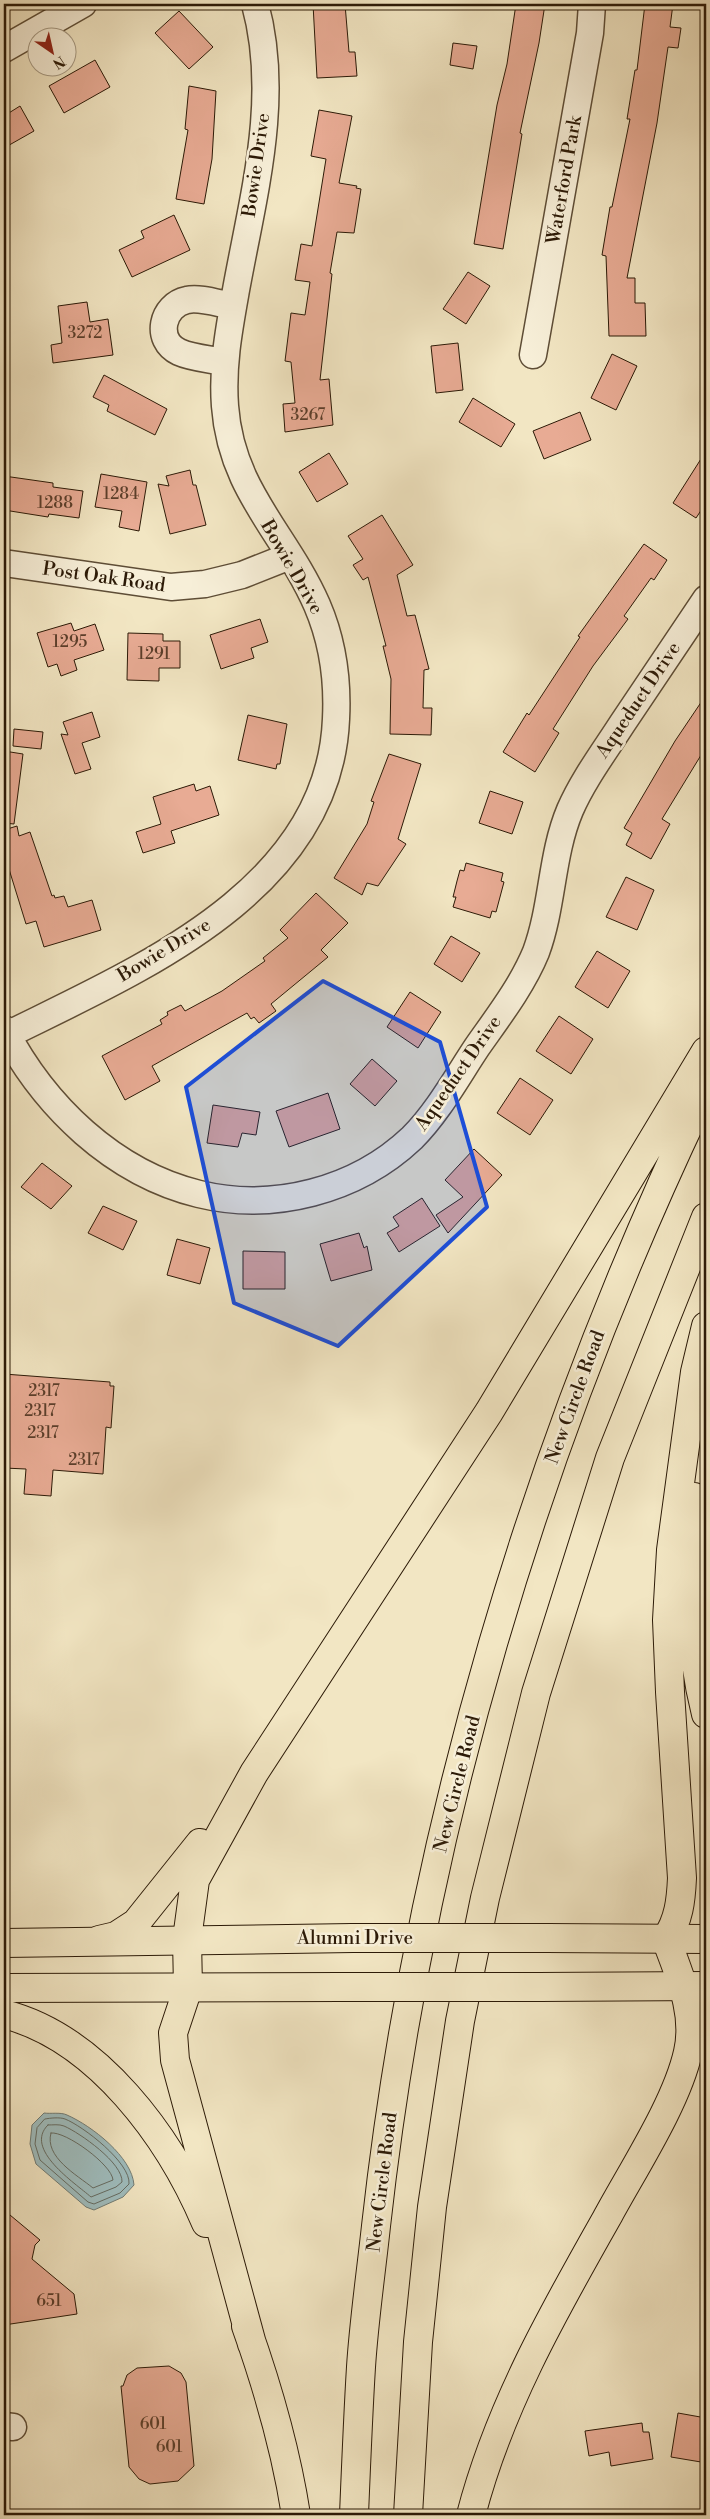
<svg xmlns="http://www.w3.org/2000/svg" width="710" height="2519" font-family="'Libre Bodoni',serif">
<rect width="100%" height="100%" fill="#f2e6c3"/>
<filter id="stains"><feTurbulence type="fractalNoise" baseFrequency=".004" numOctaves="4"/><feColorMatrix values="0 0 0 0 .2 0 0 0 0 .09 0 0 0 0 .02 0 0 0 .5 -.17"/></filter>
<radialGradient id="worn" r=".72"><stop offset=".6" stop-color="#630" stop-opacity="0"/><stop offset="1" stop-color="#630" stop-opacity=".3"/></radialGradient>
<path fill="#9fbdbe" stroke="#717c75" d="M44 2113C51 2114 61 2112 67 2115 92 2126 132 2157 134 2185L123 2197 94 2210 86 2207 36 2164 30 2144 32 2125Z"/>
<g fill="none" stroke-linecap="round" stroke-linejoin="round">
<path stroke="#666c62" stroke-width="1" d="M45 2119C50 2118 60 2117 65 2119 83 2126 131 2163 129 2184L120 2193 94 2204 88 2202 40 2160 35 2144 37 2128Z
M48 2125C53 2125 59 2124 64 2126 80 2133 123 2163 122 2182L116 2187 91 2197C75 2183 23 2149 48 2125Z
M51 2133C66 2131 112 2165 113 2180L93 2188C77 2175 44 2157 51 2133Z"/>
</g>
<path fill="#e8ab94" stroke="#2c1a07" d="M313 4H345L349 52H355L357 76 317 78Z
M516 4H545L539 43 520 133 522 134 503 249 474 244 497 105 507 64Z
M645 4H673L670 27 681 28 678 48 668 47 657 123 627 278H635V303H645L646 336H609L606 256 602 255 610 207H612L630 119H627L635 70H637Z
M179 11 213 47 189 69 155 33Z
M453 43 477 46 473 69 450 65Z
M95 60 110 87 64 113 49 86Z
M189 86 216 91 212 159 204 204 176 199 188 130 185 129Z
M20 106 34 131 4 148V116Z
M319 110 352 116 339 183 357 186 356 188 361 189 354 233 337 232 330 273 332 274 320 380 329 379 333 425 285 432 283 404 295 403 291 362 285 361 291 313 305 315 310 282 295 280 301 244 312 246 326 159 311 156Z
M174 215 190 250 132 277 119 250 144 238 141 231Z
M468 272 490 286 466 324 443 309Z
M87 302 90 322 108 319 113 355 53 363 51 345 62 343 58 306Z
M458 343 463 390 436 393 431 346Z
M612 354 637 366 616 410 591 398Z
M104 375 167 409 155 435 107 411 109 405 93 397Z
M473 398 515 424 501 447 459 422Z
M580 412 591 440 544 459 533 431Z
M706 451V503L696 518 673 503Z
M329 453 348 484 317 502 299 472Z
M190 470 193 485H196L206 525 170 534 158 484 169 486 166 476Z
M101 474 147 482 139 531 119 527 122 511 95 507Z
M4 476 53 483V487L83 491 79 518 49 514 48 517 4 510Z
M382 515 413 565 397 575 407 616 415 615 429 669 424 670 423 708H432L431 735 390 734 391 679 383 646H386L368 577 363 580 353 565 363 559 348 536Z
M644 544 667 560 654 580 651 578 624 616 628 619 593 666 553 729 559 733 535 772 503 752 527 713 529 715 580 637 578 636Z
M260 619 268 642 251 648 254 658 221 669 210 635Z
M71 623 74 631 95 624 104 650 74 660 77 670 61 676 57 664 48 667 37 633Z
M128 633 163 634V641H180V668H159V681L127 680Z
M706 695V747L662 819 670 824 651 859 626 845 632 833 624 828 675 741Z
M92 712 100 737 82 743 91 769 75 774 61 734 68 735 63 722Z
M248 715 287 724 280 764H277L276 769 238 760Z
M14 729 43 732 41 749 13 746Z
M4 751 23 754 14 824 4 823Z
M389 754 421 764 398 839 406 844 378 886 367 883 362 895 334 878 367 824 374 802 371 801Z
M194 784 196 791 210 786 219 815 171 831 175 843 143 853 136 832 161 824 153 797Z
M490 791 523 802 512 834 479 823Z
M17 826 19 836 30 832 52 896 54 895 55 898 64 896 68 907 92 900 101 930 44 947 36 921 26 924 4 853V830Z
M466 863 503 873 501 881 504 882 496 912 492 911 490 918 453 907 456 897H453L457 881 460 870 464 871Z
M626 877 654 890 637 930 606 917Z
M316 893 348 923 321 950 328 957 271 1004 276 1011 259 1023 254 1017 251 1019 247 1013 152 1066 160 1081 125 1100 102 1056 162 1024 160 1020 168 1015 167 1012 181 1005 185 1011 222 991 265 961 263 958 288 938 280 930Z
M451 936 480 953 462 982 434 964Z
M597 951 630 971 608 1008 575 987Z
M410 992 441 1012 418 1048 387 1027Z
M559 1016 593 1039 571 1074 536 1051Z
M372 1059 397 1081 375 1106 350 1084Z
M520 1078 553 1100 530 1135 497 1113Z
M328 1093 340 1129 289 1147 276 1111Z
M213 1105 260 1112 256 1135 242 1133 238 1147 207 1143Z
M474 1149 502 1175 448 1233 436 1215 463 1197 445 1180Z
M42 1163 72 1186 51 1209 21 1187Z
M422 1198 440 1226 399 1252 387 1233 399 1226 393 1217Z
M103 1206 137 1221 123 1250 88 1233Z
M359 1233 364 1248 367 1246 372 1270 331 1281 320 1244Z
M177 1239 210 1248 200 1284 167 1275Z
M243 1251 285 1252V1289H243Z
M4 1374 110 1382V1386H114L111 1428 106 1427 103 1474 53 1470 51 1496 24 1494 26 1469 4 1468Z
M4 2210 40 2240 35 2245 32 2259 74 2294 77 2314 4 2325Z
M169 2366 181 2373 186 2382 194 2466 178 2481 150 2484 139 2479 129 2467 121 2386H123L127 2375 137 2368Z
M678 2413 706 2418V2458H702L701 2462 671 2457Z
M642 2423 643 2432H649L653 2459 611 2466 609 2452 589 2456 585 2431Z"/>
<g fill="none" stroke-linecap="round" stroke-linejoin="round">
<g stroke="#5e4d36" stroke-width="29">
<path id="minor" d="M4 49 83 4
M533 355 590 33 592 4
M224 362C210 359 192 358 179 352 154 340 162 305 187 300 200 297 220 304 233 306
M4 563 171 587 205 584 242 575 290 556
M4 1029C44 1106 113 1173 199 1194 273 1212 356 1191 412 1138 438 1112 457 1077 477 1047 498 1017 522 986 536 952 553 906 551 855 570 810 583 780 604 752 622 724 650 682 678 640 706 599
M7 1035C138 970 329 891 336 719 338 680 333 642 317 605 286 534 231 491 225 406 222 366 229 329 236 290 253 196 281 98 255 4
M4 2426 13 2427"/>
</g>
<g stroke="#2c1a07" stroke-width="30">
<path id="major" d="M547 1938 706 1939
M4 1943 353 1938
M539 1987 706 1986
M4 1988 342 1987"/>
</g>
<g stroke="#2c1a07" stroke-width="30">
<path id="highway" d="M694 1497C688 1571 688 1643 706 1714
M99 1940 116 1936 136 1923 200 1843
M4 2014C98 2038 170 2138 206 2223
M246 2326C268 2388 286 2450 296 2515
M252 2344 175 2060 173 2033 188 1988 187 1939 195 1880 254 1773 489 1412 706 1051
M354 2515C356 2466 358 2416 361 2367 364 2320 371 2273 376 2226 420 1832 534 1446 706 1089
M408 2515 418 2342 432 2207 460 2021 485 1898 536 1693 610 1458 706 1217
M471 2515C499 2407 554 2311 609 2214 634 2168 677 2102 688 2052 697 2012 679 1975 666 1939 679 1920 681 1900 682 1878L670 1692 667 1620 671 1550 695 1372 706 1326"/>
</g>
<use href="#minor" stroke="#f7efd8" stroke-width="26"/>
<use href="#major" stroke="#f2e6c3" stroke-width="28"/>
<use href="#highway" stroke="#f2e6c3" stroke-width="28"/>
<g stroke="#2c1a07" stroke-width="30" stroke-linecap="butt">
<path id="major-bridge" d="M353 1938H547
M342 1987H539"/>
</g>
<use href="#major-bridge" stroke="#f2e6c3" stroke-width="28"/>
</g>
<path fill="#1d4ed8" fill-opacity="0.2" stroke="#1d4ed8" stroke-width="4" stroke-linejoin="round" d="M323 981 440 1042 487 1207 338 1346 234 1303 186 1087Z"/>
<g text-anchor="middle" dominant-baseline="central" stroke-width="5" stroke-linejoin="round" paint-order="stroke">
<g font-size="16" fill="#5b3e2a">
<text x="85" y="333">3272</text>
<text x="308" y="415">3267</text>
<text x="121" y="494">1284</text>
<text x="55" y="503">1288</text>
<text x="70" y="642">1295</text>
<text x="154" y="654">1291</text>
<text x="44" y="1391">2317</text>
<text x="40" y="1411">2317</text>
<text x="43" y="1433">2317</text>
<text x="84" y="1460">2317</text>
<text x="49" y="2301">651</text>
<text x="153" y="2424">601</text>
<text x="169" y="2447">601</text>
</g>
<g font-size="19" fill="#2c1a07" stroke="#f7efd8">
<text transform="translate(256 165) rotate(-82)">Bowie Drive</text>
<text transform="translate(564 180) rotate(-80)">Waterford Park</text>
<text transform="translate(292 567) rotate(60)">Bowie Drive</text>
<text transform="translate(104 577) rotate(8)">Post Oak Road</text>
<text transform="translate(638 700) rotate(-56)">Aqueduct Drive</text>
<text transform="translate(164 950) rotate(-31)">Bowie Drive</text>
<text transform="translate(458 1073) rotate(-55)">Aqueduct Drive</text>
<text transform="translate(575 1397) rotate(-70)">New Circle Road</text>
<text transform="translate(457 1784) rotate(-76)">New Circle Road</text>
<text x="355" y="1938">Alumni Drive</text>
<text transform="translate(382 2182) rotate(-83)">New Circle Road</text>
</g>
</g>
<rect width="710" height="2519" fill="none" stroke="#f2e6c3" stroke-width="20"/>
<rect x="5" y="5" width="700" height="2509" fill="none" stroke="#2c1a07" stroke-width="2.5"/>
<rect x="10" y="10" width="690" height="2499" fill="none" stroke="#2c1a07"/>
<g transform="translate(52 52) rotate(146)"><circle r="24" fill="#f7efd8" stroke="#a69a84"/>
<path d="M0-4L9 19L0 12L-9 19Z" fill="#8f2418"/>
<text y="-8" font-size="14" font-weight="bold" text-anchor="middle" fill="#2c1a07">N</text>
</g>
<rect width="100%" height="100%" filter="url(#stains)"/>
<rect width="100%" height="100%" fill="url(#worn)"/>
</svg>
